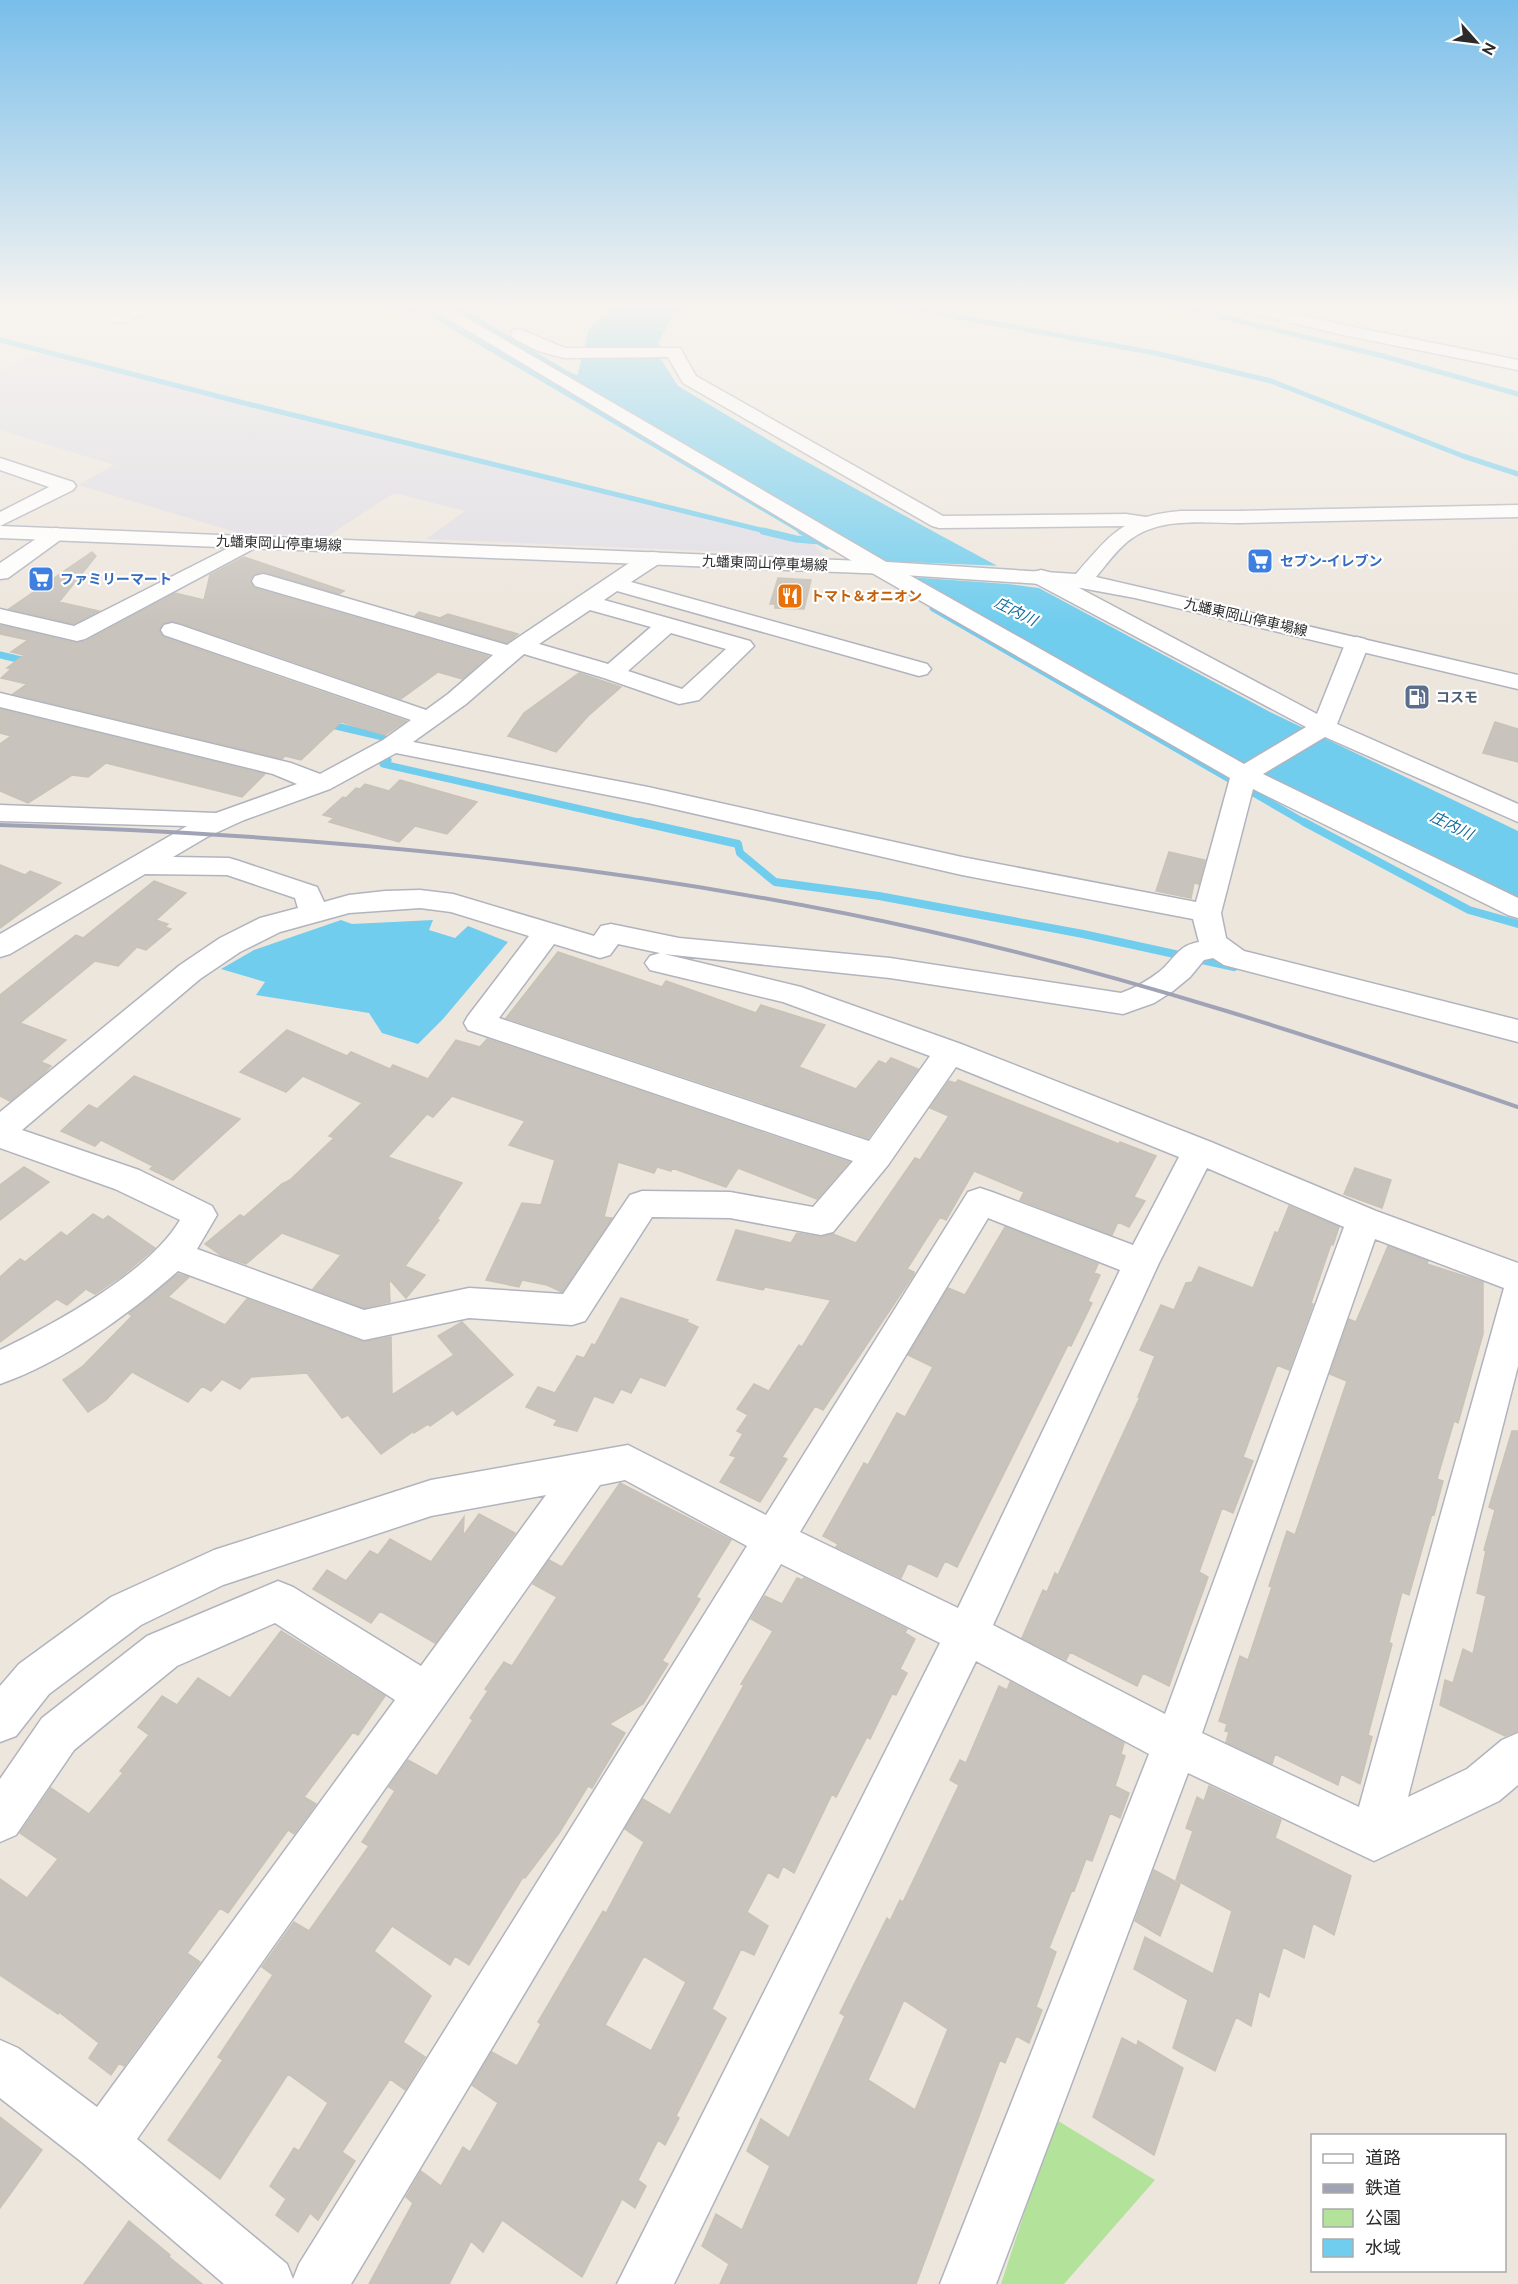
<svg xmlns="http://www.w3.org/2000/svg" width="1518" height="2284" font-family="Ubuntu,'Noto Sans JP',sans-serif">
<rect width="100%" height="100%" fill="#ede6dd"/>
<path fill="#e0dde5" d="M42 353 394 442 812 543 826 556 426 539 465 511 394 493 328 536 239 533 78 485 114 465 0 430V371Z"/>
<path fill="#b3e39a" d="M1055 2119 1155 2180 1064 2284H1001Z"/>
<path fill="#71cdee" d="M617 304H687L672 317 659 342 660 358 678 386 787 451 938 534 1270 712 1518 831V898L1216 750 575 385 589 329Z
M341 920 352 924 433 920 429 930 455 938 468 926 508 942 443 1019 418 1044 382 1033 369 1013 256 995 265 982 221 969 254 950Z"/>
<path fill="#ede6dd" d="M881 561 1004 566 1046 589 1008 584 909 577Z"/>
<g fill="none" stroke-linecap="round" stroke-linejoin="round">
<path stroke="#71cdee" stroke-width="5" d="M384 304 435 316 803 532
M450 304 566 373 586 382
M888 304 1155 353 1271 381 1463 456 1518 474
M1169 304 1383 356 1518 394
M0 340 240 402 769 532"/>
<path stroke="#71cdee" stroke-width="7" d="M763 531 796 539 819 541
M801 531 827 546
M933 608 1307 824
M0 655 30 662
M327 724 383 737
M388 760 383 764 647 824"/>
<path stroke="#71cdee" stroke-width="8" d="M640 822 738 844 740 853 775 882 879 896 1083 934 1234 967
M1304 822 1469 910 1518 924"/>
</g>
<path fill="#c8c3bc" stroke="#c8c2b7" stroke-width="1.5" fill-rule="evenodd" d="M92 552 96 556 59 602 99 611 74 624 9 609Z
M244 557 344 591 339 594 264 572 254 574 250 580 254 588 488 656 462 679 438 672 401 699 181 623 171 621 162 624 159 631 163 637 406 721 385 735 341 722 301 760 285 756 282 759 13 694 27 684 1 678 11 669 7 668 24 655 11 652 28 640 0 634V625L76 643 86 641 175 593 204 600 210 575Z
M778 578 811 580 804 609 775 608V604H770Z
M419 612 440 618 448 614 518 634 507 643 415 616Z
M579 673 621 687 588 716 556 752 508 736 524 713Z
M0 709 265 774 242 797 106 763 88 777 72 775 28 803 0 791V744L11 736 0 733Z
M1495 722 1518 729V762L1483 753Z
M400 780 477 802 447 834 415 826 399 842 329 822 334 818 323 815 343 797 346 798 356 788 360 789 365 784 389 791Z
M1169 852 1205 860 1199 884 1194 883 1191 898 1156 891Z
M0 865 25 875 30 871 61 883 0 928Z
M154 881 186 893 156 920 168 924 165 927 171 929 146 950 137 947 118 966 95 961 20 1023 66 1040 41 1062 51 1066 42 1075 10 1101 0 1096V995L76 935 83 938Z
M558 952 662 987 666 981 756 1013 761 1005 825 1025 799 1067 856 1089 879 1061 886 1064 891 1058 918 1069 868 1138 506 1018Z
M287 1030 347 1056 351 1052 390 1069 393 1065 428 1079 456 1040 480 1047 487 1039 849 1162 817 1199 738 1168 726 1187 672 1168 671 1171 657 1167 654 1173 618 1162 604 1217 612 1218 562 1292 547 1285 522 1280 519 1287 486 1280 522 1203 541 1205 555 1160 509 1145 525 1121 452 1096 433 1117 427 1114 388 1157 462 1183 437 1219 439 1220 405 1266 425 1275 406 1298 389 1279 390 1302 364 1308 313 1289 341 1255 282 1233 246 1264 222 1256 205 1244 240 1215 244 1217 282 1184 290 1180 334 1138 329 1136 362 1103 303 1076 286 1092 240 1072Z
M134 1076 240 1119 173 1180 150 1169 153 1166 101 1140 95 1146 61 1131 89 1105 97 1109Z
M958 1080 1119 1144 1120 1142 1156 1156 1134 1197 1145 1201 1129 1227 1118 1222 1112 1235 1020 1200 1024 1192 974 1171 946 1220 940 1217 907 1269 914 1272V1274L823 1410 815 1406 782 1457 787 1459 760 1502 720 1482 736 1457 730 1455 743 1434 737 1431 748 1415 737 1409 754 1384 769 1391 799 1345 802 1347 831 1300 765 1287 763 1290 717 1280 736 1230 791 1243 797 1233 821 1237 833 1234 856 1243 915 1158 920 1160 949 1116 930 1108 949 1081 956 1083Z
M24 1167 49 1182 0 1220V1185Z
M1355 1168 1391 1180 1382 1208 1344 1194Z
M1289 1206 1339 1227 1333 1245 1331 1244 1311 1303 1313 1304 1289 1370 1277 1365 1243 1457 1253 1461 1233 1513 1222 1508 1199 1572 1208 1577 1169 1686 1143 1673 1137 1686 1070 1652 1066 1660 1022 1638 1043 1590 1047 1592 1055 1573 1058 1575 1140 1397H1138L1155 1356 1140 1350 1161 1305 1174 1310 1186 1283 1192 1282 1199 1267 1253 1288 1275 1232 1278 1233Z
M93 1214 103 1220 108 1216 155 1248 122 1276 95 1294 86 1289 67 1305 57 1299 0 1342V1277L20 1259 25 1262 61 1232 67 1236Z
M1005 1227 1098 1264 1094 1273 1100 1275 1088 1301 1092 1303 1071 1346 1068 1345 957 1567 945 1561 937 1577 908 1563 901 1578 836 1547 838 1544 823 1536 864 1463 868 1465 897 1413 905 1417 933 1367 908 1355 948 1288 965 1295Z
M1388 1246 1428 1261 1427 1264 1483 1282V1334L1458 1423 1454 1421 1437 1479 1443 1481 1434 1515 1432 1514 1409 1595 1402 1592 1389 1642 1392 1644 1368 1735 1372 1737 1360 1784 1341 1774 1338 1785 1275 1754 1272 1764 1226 1742 1229 1732 1225 1731 1227 1724 1219 1721 1240 1656 1248 1660 1272 1587 1269 1586 1287 1531 1295 1535 1347 1381 1330 1374 1349 1319 1356 1322Z
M178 1274 189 1277 168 1297 225 1325 247 1299 363 1342 391 1337 392 1395 454 1355 438 1336 462 1322 513 1375 457 1415 453 1410 430 1426 428 1424 414 1433V1431L381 1454 348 1415 342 1418 307 1373 251 1377 240 1389 222 1379 211 1391 202 1386 188 1402 132 1372 106 1400 88 1412 63 1380 83 1366 132 1316 129 1314Z
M621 1298 688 1320 687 1322 698 1327 665 1386 640 1377 631 1393 621 1389 613 1403 594 1396 577 1431 554 1425 557 1420 526 1407 538 1387 555 1393 577 1356 584 1358 592 1344 595 1345Z
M1512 1431H1518V1731L1505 1736 1440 1705 1445 1680 1453 1683 1463 1649 1473 1654 1486 1596 1477 1593 1486 1551 1484 1550 1495 1510 1489 1507Z
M620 1483 731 1540 696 1597 700 1599 662 1661 668 1664 643 1704 609 1724 625 1733 592 1788 588 1786 559 1833 525 1878 523 1877 469 1965 455 1956 450 1965 392 1926 374 1951 431 1996 403 2042 425 2057 405 2090 390 2079 342 2152 355 2161 318 2220 310 2213 298 2232 276 2215 286 2199 270 2186 294 2148 299 2151 328 2103 288 2074 220 2179 168 2140 223 2060 218 2057 273 1975 262 1967 294 1922 309 1931 369 1846 362 1842 395 1791 389 1787 408 1760 437 1776 473 1720 470 1718 488 1691 485 1689 504 1662 512 1666 557 1597 533 1584 549 1560 562 1567Z
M479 1514 515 1533 435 1643 380 1611 371 1623 313 1589 327 1570 346 1581 370 1551 378 1555 390 1539 431 1562 464 1517 463 1536Z
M797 1578 802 1580 804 1578 907 1629 905 1633 915 1639 900 1669 907 1673 896 1695 892 1694 870 1739 867 1737 836 1797 832 1794 794 1873 783 1866 778 1878 768 1872 747 1912 768 1926 754 1955 741 1949 712 2009 726 2018 676 2116 679 2118 665 2145 658 2140 638 2180 646 2186 635 2208 622 2199 582 2277 502 2220 483 2252 471 2241 449 2284H369L413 2203 406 2197 421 2171 441 2186 463 2147 470 2152 498 2103 472 2085 492 2052 517 2066 541 2024 538 2022 603 1911 606 1913 644 1842 625 1829 643 1799 670 1815 704 1756 744 1685 741 1684 773 1631 751 1619 765 1596 782 1604ZM644 1956 686 1982 651 2051 605 2025Z
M281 1631 385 1696 358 1735 353 1732 304 1797 316 1804 294 1834 288 1830 228 1913 220 1908 187 1953 200 1962 124 2066 119 2063 111 2075 89 2058 99 2043 59 2012 58 2014 0 1975V1879L27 1898 58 1859 20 1833 51 1788 89 1814 123 1773 120 1771 149 1735 138 1727 162 1696 177 1705 198 1678 230 1698Z
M1010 1682 1124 1743 1121 1754 1125 1756 1115 1786 1129 1793 1120 1818 1110 1813 1092 1861 1086 1859 1074 1891 1072 1890 1049 1948 1056 1952 1036 2007 1042 2010 1029 2043 1016 2036 1005 2063 1000 2060 916 2284H720L729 2264 702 2246 716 2214 742 2230 770 2166 747 2151 761 2119 789 2138 845 2016 840 2013 887 1918 890 1921 900 1900 903 1902 959 1785 950 1780 960 1760 966 1763 999 1686 1007 1690ZM904 2000 948 2029 915 2110 868 2080Z
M1209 1786 1281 1820 1275 1838 1351 1876 1334 1935 1313 1923 1304 1958 1283 1947 1269 1997 1259 1991 1251 2026 1236 2017 1215 2071 1173 2048 1188 2000 1134 1969 1145 1937 1213 1974 1232 1911 1176 1880 1193 1831 1186 1828 1197 1797 1204 1801Z
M1154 1870 1180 1884 1160 1936 1135 1921Z
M1122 2038 1137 2046 1138 2041 1183 2068 1154 2155 1093 2117Z
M0 2117 42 2150 0 2208Z
M129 2221 170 2255 169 2257 202 2284H84Z"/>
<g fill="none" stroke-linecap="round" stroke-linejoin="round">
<g stroke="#b1b4be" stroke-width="3">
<path id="street" d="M139 304H160L158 307 125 322H113L111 318 113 314Z
M424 304H443L888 563 1244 764 1306 727 1033 582 1030 577 1033 572 1041 570 1049 572 1317 714 1345 644 1349 639 1357 637 1365 639 1369 644 1337 724 1518 804V822L1325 737 1263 774 1518 898V918L1508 915 1253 789 1221 913 1226 938 1244 951 1518 1020V1042L1224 965 1213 958 1204 960 1190 977 1173 991 1154 1003 1123 1014 890 978 664 954 801 987 961 1044 1211 1142 1376 1211 1518 1263V1366L1408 1797 1467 1769 1502 1740 1518 1733V1785L1499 1801 1374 1861 1188 1773 996 2284H940L1149 1754 976 1661 674 2284H617L940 1643 781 1564 351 2284H224L83 2163 0 2098V2040L18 2048 97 2107 395 1700 275 1623 177 1666 74 1750 16 1835 0 1842V1779L42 1718 147 1636 278 1581 293 1587 421 1666 546 1495 431 1516 223 1585 141 1625 49 1694 16 1736 0 1742V1686L19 1664 111 1597 214 1550 431 1480 628 1445 766 1515 968 1192 980 1188 992 1192 1133 1245 1179 1157 956 1067 888 1165 833 1232 821 1235 730 1218 652 1217 585 1321 572 1325 469 1318 364 1340 178 1271C128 1315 63 1362 0 1384V1350C53 1325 150 1272 180 1220L115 1189 0 1148V1112L180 965 220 938 260 918 298 908 295 898 227 875 145 874 10 954 0 957V934L187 826 0 821V805L216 813 297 784 273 774 0 707V693L291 763 320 774 383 740 411 720 164 635 161 630 164 625 172 623 180 625 426 710 448 694 493 655 255 586 252 581 255 576 263 574 271 576 507 645 644 553 652 552 660 553 663 558 660 563 631 582 927 664 931 669 927 674 919 676 617 591 604 600 750 641 754 646 699 700 679 704 604 678 524 654 466 704 413 742 648 787 962 857 1196 902 1230 778 872 573ZM590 610 651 627 608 664 539 644ZM671 633 726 649 682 689 628 671ZM396 753 648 803 962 875 1193 919 1199 942C1178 945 1174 960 1159 972 1147 981 1135 988 1121 993L890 958 679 938 611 924 601 926 594 936 453 894 420 890 385 891 349 895 324 902 317 887 239 861 229 858 173 857 207 837 244 820 330 789ZM420 908 451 912 529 936 468 1016 464 1023 468 1030 853 1161 813 1207 730 1192 642 1191 630 1195 563 1294 469 1288 364 1310 197 1249 217 1215 212 1206 139 1170 22 1130 200 979 240 952 280 932 349 913ZM554 944 600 958 610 955 618 944 660 953 650 956 645 963 650 970 783 1002 930 1056 869 1141 499 1018ZM1207 1168 1344 1227 1165 1714 993 1625 1159 1263ZM988 1218 1120 1270 958 1608 800 1532ZM1375 1239 1504 1288 1359 1807 1202 1733ZM625 1480 747 1546 299 2264 293 2279 287 2264 137 2139 600 1485Z
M519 329 565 348H680L696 376 943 516 1126 514 1153 518 1156 522 1153 526 1146 528 1126 526 939 528 932 526 683 383 668 357 564 358 538 351 513 338 511 334 513 330Z
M0 458 73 482 76 486 73 490 0 526V512L49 487 0 470Z
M1518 505V517L1240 523 1233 521 1230 517 1233 513 1240 511Z
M56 528 63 530 66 534 63 538 8 578 0 579V563L49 530Z
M252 536 259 538 263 542 259 546 85 639 77 641 0 623V609L74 626Z"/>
</g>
<g stroke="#b1b4be" stroke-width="3">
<path id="secondary" d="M1224 304H1252L1348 326 1518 360V370L1348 336 1226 307Z
M1181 511H1240L1247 513 1250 517 1247 521 1240 523C1203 523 1158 516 1127 542 1115 552 1106 565 1096 577L1518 675V689L1135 598 1081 588 1041 584 888 574 0 538V526L888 562 1076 574C1112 533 1123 516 1181 511Z"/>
</g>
<use href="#street" fill="#fff" fill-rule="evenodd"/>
<use href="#secondary" fill="#fff" fill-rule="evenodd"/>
<path stroke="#a0a3b5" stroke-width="4" d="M0 825C312 834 623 863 928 931 1129 976 1324 1040 1518 1107"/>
</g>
<linearGradient id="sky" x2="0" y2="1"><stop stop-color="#78beea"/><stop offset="0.49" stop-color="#f7f4f0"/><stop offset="1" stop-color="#f7f4f0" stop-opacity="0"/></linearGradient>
<rect width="1518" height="624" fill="url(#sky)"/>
<defs>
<g id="supermarket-square" transform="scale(1.35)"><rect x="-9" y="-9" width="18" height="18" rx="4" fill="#3f7fe0" stroke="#fff"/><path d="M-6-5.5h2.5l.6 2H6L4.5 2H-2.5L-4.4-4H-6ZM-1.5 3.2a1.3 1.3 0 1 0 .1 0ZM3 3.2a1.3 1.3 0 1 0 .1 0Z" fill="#fff"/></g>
<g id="restaurant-square" transform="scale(1.35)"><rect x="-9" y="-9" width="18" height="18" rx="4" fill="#e8710a" stroke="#fff"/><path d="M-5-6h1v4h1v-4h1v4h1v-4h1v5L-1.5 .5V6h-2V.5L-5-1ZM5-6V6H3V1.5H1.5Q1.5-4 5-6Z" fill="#fff"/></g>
<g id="fuel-square" transform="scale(1.35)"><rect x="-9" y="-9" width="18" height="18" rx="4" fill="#5c6f8a" stroke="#fff"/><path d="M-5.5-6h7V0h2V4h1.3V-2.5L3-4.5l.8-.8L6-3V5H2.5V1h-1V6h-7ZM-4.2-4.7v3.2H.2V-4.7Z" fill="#fff"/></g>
</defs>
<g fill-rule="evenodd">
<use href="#supermarket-square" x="1260" y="561"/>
<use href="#supermarket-square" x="41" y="579"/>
<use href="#restaurant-square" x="790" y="596"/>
<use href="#fuel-square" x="1417" y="697"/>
</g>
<g text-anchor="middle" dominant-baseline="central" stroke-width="4.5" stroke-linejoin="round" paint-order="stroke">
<g font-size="14" fill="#2b2b2b" stroke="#fff">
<text transform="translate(279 543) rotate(2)">九蟠東岡山停車場線</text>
<text transform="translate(765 563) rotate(2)">九蟠東岡山停車場線</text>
<text transform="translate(1246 617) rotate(13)">九蟠東岡山停車場線</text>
</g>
<g font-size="14" font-weight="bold" fill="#366cbe" stroke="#fff" text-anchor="start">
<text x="1280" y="561">セブン-イレブン</text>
<text x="60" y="579">ファミリーマート</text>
</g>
<g font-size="14" font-weight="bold" fill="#c56008" stroke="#fff" text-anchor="start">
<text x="810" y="596">トマト＆オニオン</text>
</g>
<g font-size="14" font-weight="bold" fill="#4e5e75" stroke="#fff" text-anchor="start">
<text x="1436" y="697">コスモ</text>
</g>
<g font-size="15" font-style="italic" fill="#0e6b9c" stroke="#fff">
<text transform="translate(1016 611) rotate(27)">庄内川</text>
<text transform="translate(1452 825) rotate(26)">庄内川</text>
</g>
</g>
<rect x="1311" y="2134" width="195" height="138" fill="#ffffff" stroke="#aaaaaa" stroke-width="1.5"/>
<rect x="1323" y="2154" width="30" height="9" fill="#ffffff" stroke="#aaaaaa" stroke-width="1.5"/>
<text x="1365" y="2164" font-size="18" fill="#2b2b2b">道路</text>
<rect x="1323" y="2184" width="30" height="9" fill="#a0a3b5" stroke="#aaaaaa" stroke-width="1.5"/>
<text x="1365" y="2194" font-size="18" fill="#2b2b2b">鉄道</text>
<rect x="1323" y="2209" width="30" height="18" fill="#b3e39a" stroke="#aaaaaa" stroke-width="1.5"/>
<text x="1365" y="2224" font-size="18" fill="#2b2b2b">公園</text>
<rect x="1323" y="2239" width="30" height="18" fill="#71cdee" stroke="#aaaaaa" stroke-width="1.5"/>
<text x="1365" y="2254" font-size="18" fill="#2b2b2b">水域</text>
<g transform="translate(1476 42) rotate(118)" stroke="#ffffff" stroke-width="4.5" paint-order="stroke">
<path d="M0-4.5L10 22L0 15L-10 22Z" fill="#2b2b2b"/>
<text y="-9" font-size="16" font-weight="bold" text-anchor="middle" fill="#2b2b2b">N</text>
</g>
</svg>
